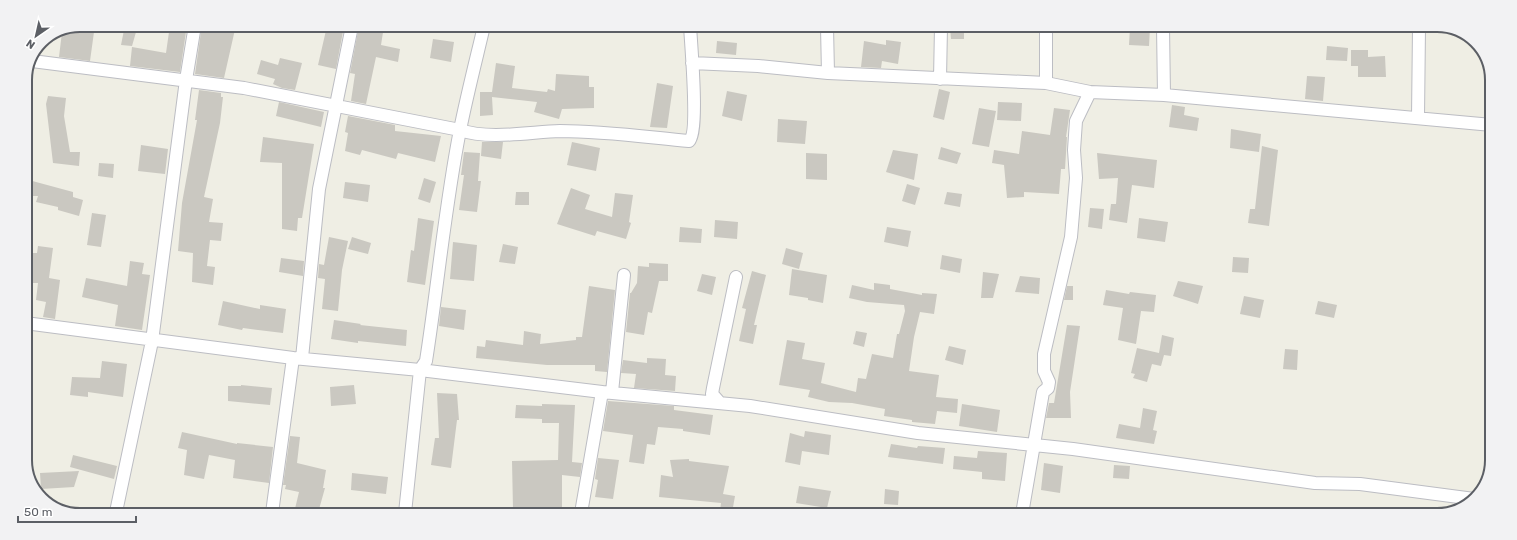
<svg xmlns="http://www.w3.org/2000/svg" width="1517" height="540" font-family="Rubik,sans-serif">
<rect width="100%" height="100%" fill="#efeee4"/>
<path fill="#cac8c1" d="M125 25H138L132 46 121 45Z
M170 25H187L180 72 130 66 132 47 166 53Z
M202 25H236L224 78 195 74Z
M327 26H344L336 69 318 65Z
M359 26H384L381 45 400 49 398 62 376 57 366 104 351 101 355 74 350 73Z
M950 27H964V39H951Z
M1130 27H1150L1149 46 1129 45Z
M71 29 94 32 90 61 59 57 62 32Z
M433 39 454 42 451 62 430 58Z
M886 40 901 42 898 64 882 61 881 68 861 67 864 41 886 45Z
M717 41 737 43 736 55 716 53Z
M1327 46 1348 48 1347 61 1326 60Z
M1351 50H1368V57L1385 56 1386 77H1358V66H1351Z
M280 58 302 63 295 90 282 88 273 84 275 79 257 74 261 60 278 65Z
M496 63 515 66 512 88 547 92 548 89 555 91 556 74 589 76V87H594V108L562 109 559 119 534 112 537 102 492 97 493 115 480 116V92H492Z
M1307 76 1325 77 1323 101 1305 99Z
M657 83 673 86 667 128 650 127Z
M939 89 950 92 944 120 933 117Z
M199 90 221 93V97H223L220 123 204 197 213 199 209 222 223 223 221 241 210 240 207 266 215 267 213 285 192 282 193 253 178 251 182 203 197 120H195Z
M727 91 747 95 742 121 722 116Z
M48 96 66 98 64 116 70 152H80L79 166 53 163 46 104Z
M279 102 324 112 321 127 276 116Z
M998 102 1022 103 1021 121 997 120Z
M1172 105 1185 107 1184 115 1199 118 1197 131 1169 127Z
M979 108 996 111 989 147 972 144Z
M1054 108 1070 110 1066 137H1067L1065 169H1061L1059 194 1024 192V197L1007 198 1004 165 992 163 994 150 1019 154 1022 131 1050 135Z
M348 116 395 125V131L441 136 435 162 398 153 396 159 362 150 360 155 345 151 348 133 345 132Z
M778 119 807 121 805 144 777 142Z
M1231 129 1261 134 1259 152 1230 148Z
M263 137 314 144 302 218H298L297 231 282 229V163L260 162Z
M482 142H503L501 159 481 156Z
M572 142 600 148 596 171 567 165Z
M141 145 168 149 165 174 138 171Z
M1262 146 1278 150 1269 226 1248 223 1250 209H1255Z
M941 147 961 153 957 164 938 159Z
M893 150 918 154 914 180 886 172Z
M464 152 480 153 478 181H481L477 212 459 210 464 175H461Z
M806 153 827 154V180L806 179Z
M1097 153 1157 160 1154 188 1132 185 1127 223 1109 220 1111 204H1116L1118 178 1099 179Z
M99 163 114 164 113 178 98 176Z
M424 178 436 182 430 203 418 199Z
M25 179 73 192V197L83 200 79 216 58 210V207L36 202 38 196H25Z
M345 182 370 185 368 202 343 198Z
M907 184 920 188 915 205 902 201Z
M571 188 590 195 585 209 612 217 615 193 633 195 629 222 631 223 626 239 597 231 595 236 557 224Z
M516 192H529V205H515Z
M947 192 962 194 960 207 944 204Z
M1090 208 1104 209 1102 229 1088 227Z
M92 213 106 215 101 247 87 245Z
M418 218 434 221 425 285 407 282 411 250 414 251Z
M1139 218 1168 222 1165 242 1137 238Z
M715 220 738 222 737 239 714 237Z
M680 227 702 229 701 243 679 242Z
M887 227 911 231 908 247 884 242Z
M329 237 348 241 342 270 338 311 322 309 325 279 318 278 319 264 324 265Z
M352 237 371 243 368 254 348 249Z
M453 242 477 245 474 281 450 279Z
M503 244 518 247 515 264 499 262Z
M38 246 53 248 49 278 60 280 55 319 43 317 46 302 36 300 38 283H25V253H37Z
M786 248 803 253 799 269 782 264Z
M942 255 962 259 960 273 940 269Z
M1233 257 1249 258 1248 273 1232 272Z
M281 258 304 261 303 276 279 272Z
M130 261 144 263 142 274 150 275 142 330 115 326 118 305 82 297 86 278 127 286Z
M649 263 668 264V281H659L652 313 648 312 644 335 626 332 630 293H631L637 283 638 266 649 267Z
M792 269 827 275 823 303 808 300V298L789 295Z
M752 271 766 275 754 325H757L753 344 739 341 746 309 742 308Z
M983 272 999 274 993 298H981Z
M702 274 716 277 712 295 697 291Z
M1020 276 1040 278 1039 294 1015 292Z
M1178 281 1203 286 1198 304 1173 296Z
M874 283 890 285V289L922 295V293L937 294 934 314 920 312 914 337 909 371 939 375 936 397 958 399 957 413 937 411 935 424 912 422V420L884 416 885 409 852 403 829 402 808 397 810 390 779 385 787 340 805 343 802 359 825 363 821 383 856 392 858 378 866 379 872 354 893 358 897 334H899L905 311 904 305 867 302 849 298 852 285 874 290Z
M589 286 615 290 607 372 595 371V365H547L476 358 477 346 485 347 486 340 523 345 524 331 541 334 540 344 576 340V337H582Z
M1067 286H1073V300H1064Z
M1106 290 1129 294 1130 292 1156 295 1154 312 1141 311 1136 344 1118 340 1123 308 1103 305Z
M1244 296 1264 300 1260 318 1240 314Z
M223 301 260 309V305L286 309 283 333 243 328 242 330 218 325Z
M1318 301 1337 305 1334 318 1315 314Z
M441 307 466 310 464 330 439 326Z
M334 320 361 324 360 325 407 330 406 346 358 341V343L331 339Z
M1067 325 1080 326 1070 392 1071 418H1046L1049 403H1054Z
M856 331 867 333 864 347 853 344Z
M1162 335 1174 338 1171 356 1164 355 1161 366 1152 364 1147 382 1133 378 1135 374 1131 373 1137 348 1159 353Z
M949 346 966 350 963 365 945 360Z
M1285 349 1298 350 1297 370 1283 369Z
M647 358 666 359 665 375 676 376 675 391 634 388 636 374 621 373 623 360 647 363Z
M102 361 127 364 123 397 88 392V397L70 395 72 377 100 378Z
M241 385 272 388 270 405 228 401V386H241Z
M354 385 356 404 331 406 330 387Z
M437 393 457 394 459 420H457L451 468 431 465 435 438H439Z
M608 401 674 406V410L713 415 710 435 683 431V429L658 427 655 445 647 444 644 464 629 462 633 435 603 431Z
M542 404 575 405 572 462 582 463 580 477 562 475V513H528V509H513L512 461 558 460 559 423H542V419L515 418 516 405 542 406Z
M962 404 1000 410 997 432 959 426Z
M1143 408 1157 411 1153 430 1157 431 1154 444 1116 438 1119 424 1140 428Z
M805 431 831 435 829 455 802 451 800 465 785 462 790 433 804 437Z
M182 432 237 444V443L273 447 269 483 233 478 235 460 209 455 204 479 184 475 187 450 178 448Z
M290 436 300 437 297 463 326 470 323 488H325L318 513H294L299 492 285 489 286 485H283Z
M891 444 917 448 918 446 945 448 943 464 888 457Z
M978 451 1007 453 1005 481 982 479V472L953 469 954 456 977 458Z
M73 455 117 466 114 479 70 467Z
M598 458 619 460 613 499 595 497 598 480 595 479Z
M689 459V461L729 466 723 494 735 496 732 513 720 511 721 503 659 497 661 475 673 477 670 460Z
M1044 463 1063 466 1060 493 1041 490Z
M1114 465 1130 466 1129 479 1113 478Z
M79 471 74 487 41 489 40 473Z
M352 473 388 477 386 494 351 490Z
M799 486 831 491 827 508 796 503Z
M885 489 899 491 898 505 884 504Z"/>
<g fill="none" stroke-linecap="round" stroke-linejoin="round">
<g stroke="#bcbdc3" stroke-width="14">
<path id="minor" d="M827 27 828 73
M1163 27 1164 95
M32 61 244 88 460 130C489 140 530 132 560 131 603 131 646 137 689 141 699 133 691 44 690 26
M692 63 758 66 828 73 1046 83 1090 92 1164 95 1492 125
M940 79 941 27
M1046 83V27
M1418 117 1419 28
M25 323 293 358 420 370 602 392 750 406 918 433 1073 449 1315 483 1360 484 1474 499
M302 358 319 189 352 26
M612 392 624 275
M720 403 712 394 713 388 736 277
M116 512 152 341 186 80 195 25
M272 513 293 358
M405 513 420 370 426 361C438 284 445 206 460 130 467 95 476 60 484 26
M581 513 602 392
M1022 514 1043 392 1048 388 1049 382 1044 371V354L1071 237 1076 178 1074 150 1076 121 1090 92"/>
</g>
<use href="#minor" stroke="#fff" stroke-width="12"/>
</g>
<path d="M0 0H1517V540H0ZM80 32H1437A48 48 0 0 1 1485 80V460A48 48 0 0 1 1437 508H80A48 48 0 0 1 32 460V80A48 48 0 0 1 80 32Z" fill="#f2f2f3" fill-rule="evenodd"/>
<path fill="none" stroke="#5c5f65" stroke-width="2" d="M80 32H1437A48 48 0 0 1 1485 80V460A48 48 0 0 1 1437 508H80A48 48 0 0 1 32 460V80A48 48 0 0 1 80 32Z"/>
<g transform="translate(36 36) rotate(214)" stroke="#ffffff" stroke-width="3" paint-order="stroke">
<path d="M0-3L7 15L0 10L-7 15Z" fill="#5c5f65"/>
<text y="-6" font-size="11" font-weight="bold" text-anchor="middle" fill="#5c5f65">N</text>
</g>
<path d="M18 516v6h118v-6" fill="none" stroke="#5c5f65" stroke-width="2"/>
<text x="24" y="516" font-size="12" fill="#5c5f65" stroke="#ffffff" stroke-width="3" paint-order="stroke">50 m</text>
</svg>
